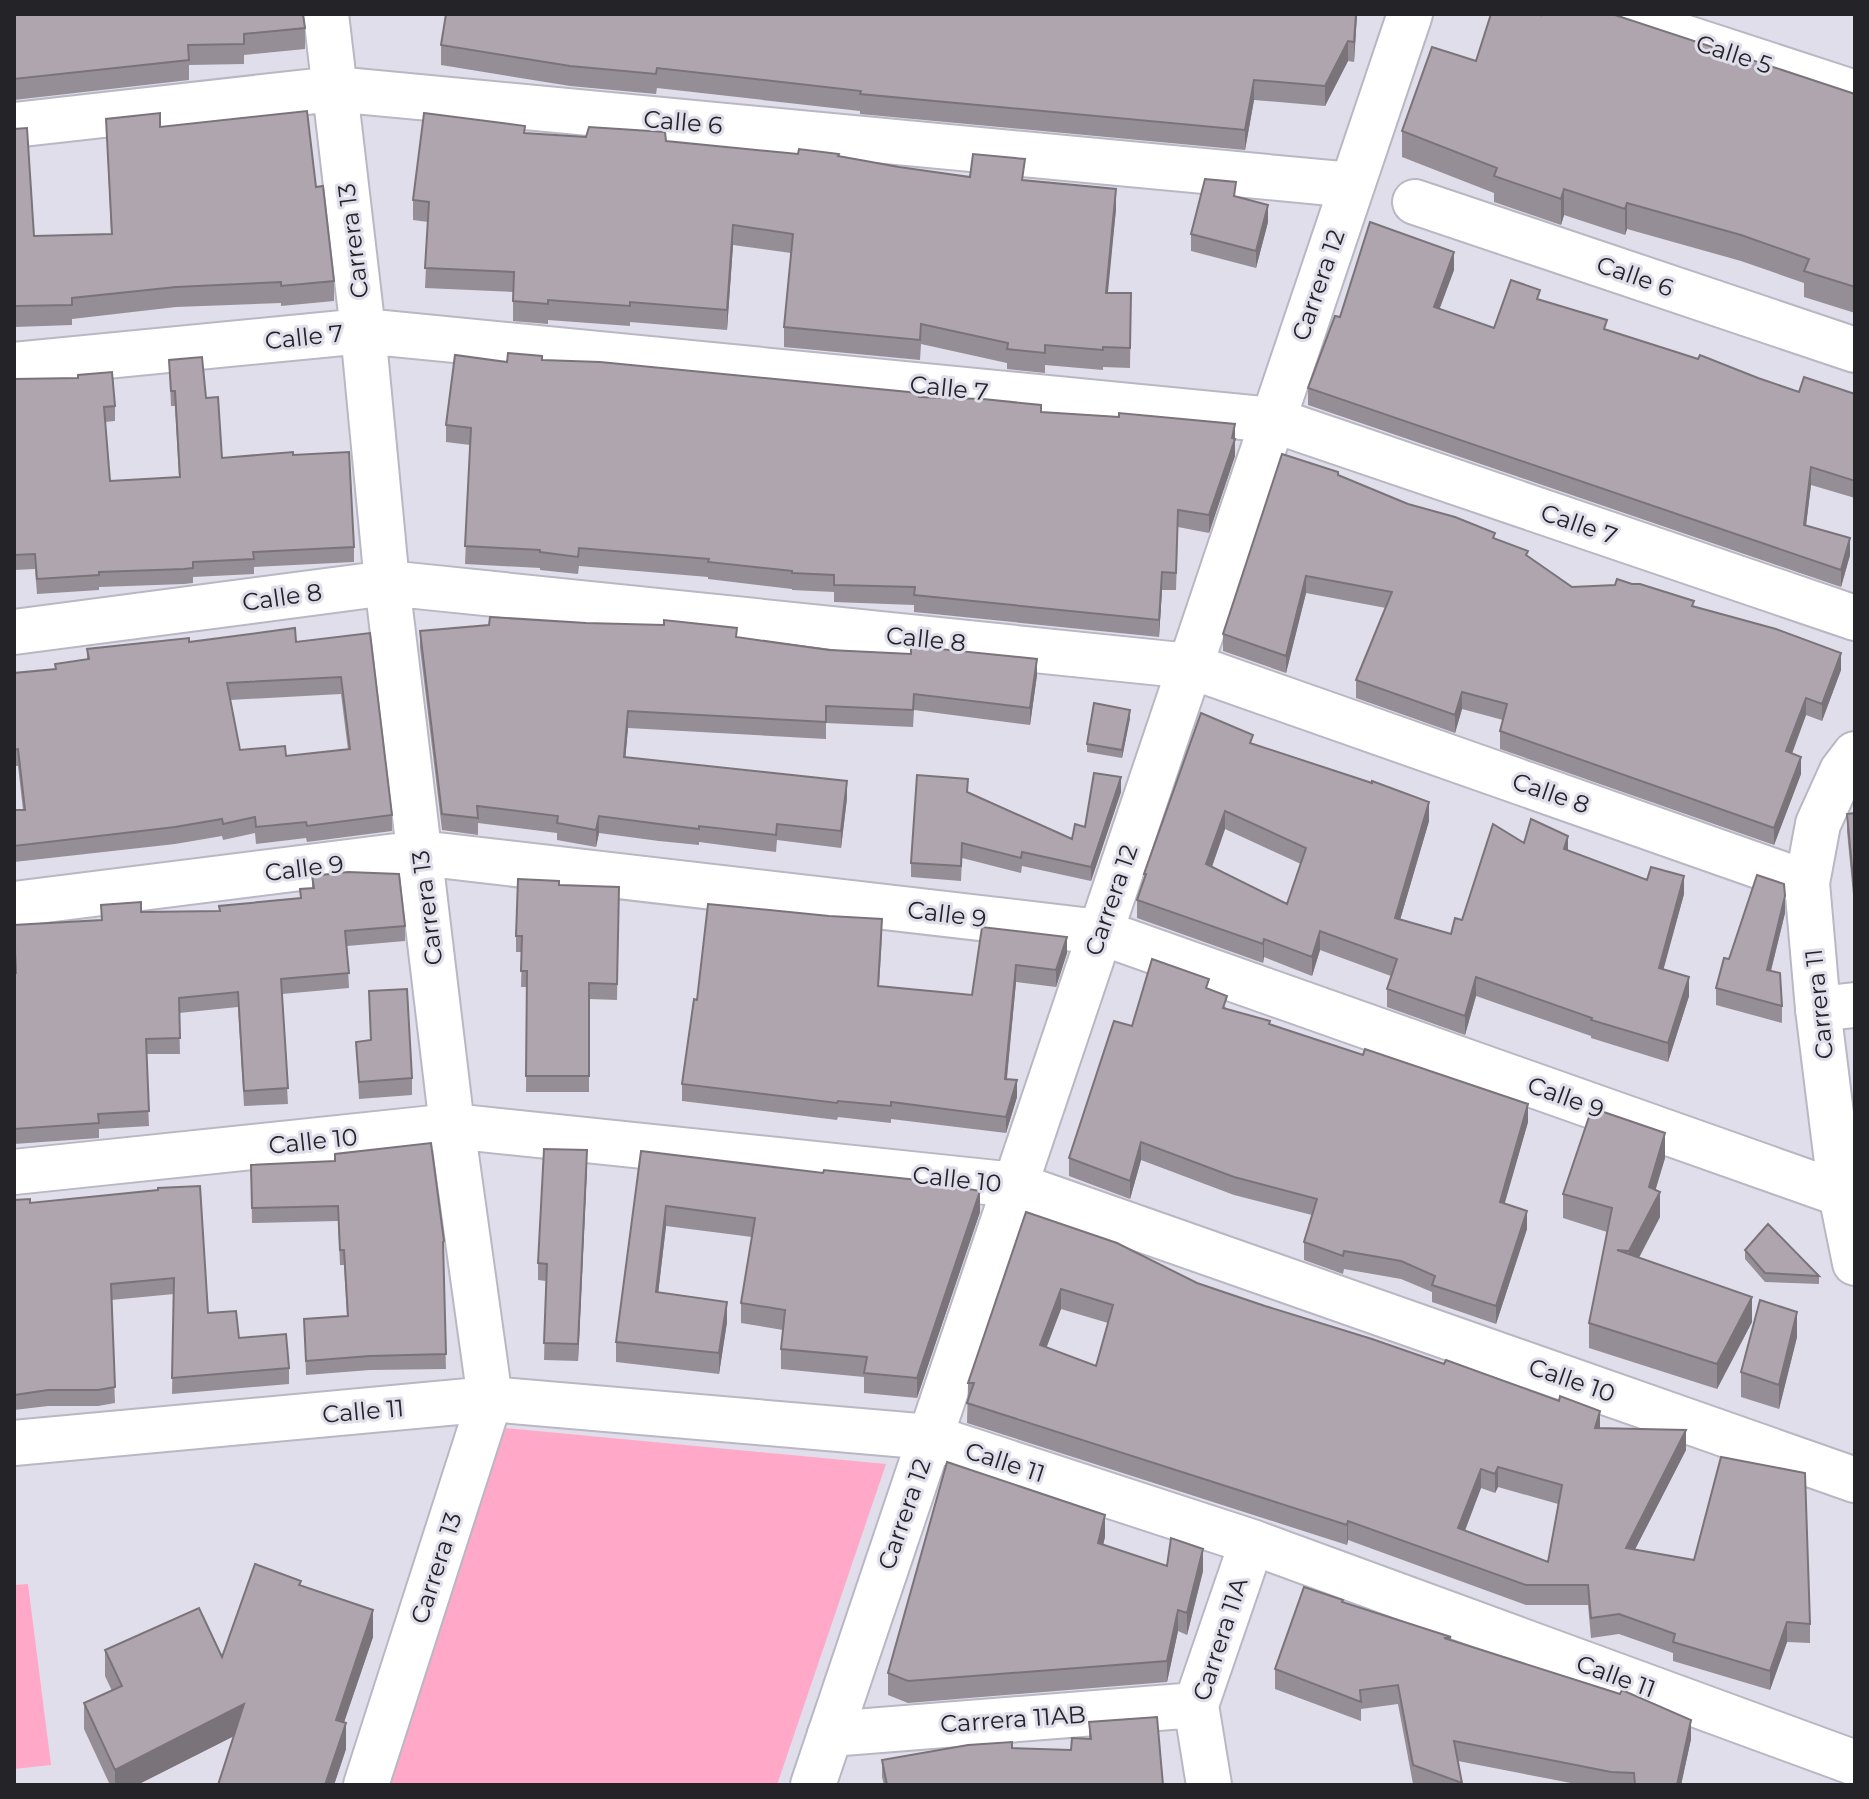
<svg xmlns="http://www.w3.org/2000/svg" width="1869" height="1799" font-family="Montserrat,sans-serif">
<rect width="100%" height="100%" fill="#e0deea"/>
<path fill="#ffa8c8" d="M494 1427 886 1464 777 1785H389Z
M28 1584 51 1765 14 1769V1585Z"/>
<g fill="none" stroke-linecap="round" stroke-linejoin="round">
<g stroke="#b9b7c3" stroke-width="48">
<path id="street" d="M326 14 363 331 387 583 452 1126 490 1399 366 1785
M1613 14 1855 93
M14 125 334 89 1352 185
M1415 202 1855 350
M14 365 363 331 1273 420 1855 618
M14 632 387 583 1190 666 1807 883
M14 904 420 853 1100 932 1841 1194
M1818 1009 1855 1005
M14 1172 452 1126 1015 1185 1855 1480
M14 1443 490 1399 930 1437 1252 1542 1855 1763
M830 1734 1196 1705
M1209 1785 1196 1705 1252 1542"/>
</g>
<g stroke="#b9b7c3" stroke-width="48">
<path id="secondary" d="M1855 754 1842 771 1818 824 1807 883 1818 1009 1841 1194 1855 1263
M813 1785 1410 14"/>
</g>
<use href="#street" stroke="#fff" stroke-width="44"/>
<use href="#secondary" stroke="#fff" stroke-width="44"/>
</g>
<path fill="#968e96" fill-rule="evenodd" d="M14 14 305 28V49L244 55V64L189 65V80L14 100Z
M1357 14 1354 62 1348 61 1325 106 1254 100 1245 150 860 114V111L657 88 656 94 570 86 441 65V45Z
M1476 61 1855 94V313L1804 297V283L1741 261 1627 229 1625 235 1564 215 1561 225 1494 202V193L1402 157V131Z
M106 119 160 127 316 187 334 281V301L281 306V303L176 307 72 319V325L14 327V129L34 236 111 234Z
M525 133 666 141 798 154 839 156 899 167 970 177 1025 181 1116 209 1107 293H1131L1130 368 1103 367V370L1045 365V373L1007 369V363L921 344 920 360 784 347V327L791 253 733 245 727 330 630 322V326L548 320V324L513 321V292L425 288 428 222 413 220V200Z
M1236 197 1268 222 1256 268 1191 251V234Z
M1454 270 1439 309 1494 328 1540 300 1607 330 1799 392 1855 394V498L1811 485 1806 525 1850 555 1841 587 1308 405V388L1340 317Z
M169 360 206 398 222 458 293 455 354 547V562L254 567V574L193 577V583L184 584 99 587V590L37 594 35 569 14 570V379L115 406V421L105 422 110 481 179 477 175 406H171Z
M542 360 919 397 1041 412 1235 424V456L1209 533 1178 527 1176 590H1162L1159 637 914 612V605L834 602V592L792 590V589L708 579V577L579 566 578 574 540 570V568L465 564 470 445 446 442V425Z
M1338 476 1495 538 1528 557 1572 587 1694 606 1841 670 1822 721 1806 715 1792 754 1801 774 1774 845 1500 749V731L1503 720 1462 709 1455 733 1356 698V680L1386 608 1306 593 1286 673 1223 651V634Z
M420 631 737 637 1037 675 1030 725 914 710 913 727 826 723V739L628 728 625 757 847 798 841 848 777 840 776 852 699 842V845L659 841 599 833 596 847 557 840V833L478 823V835L442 830 420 648Z
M370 633 392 815V831L307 842 306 838 256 844 255 833 223 840 222 836 175 844 14 862V810H23L18 766H14V673L55 669V664L87 660V649L189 642H296ZM341 694 348 750 286 756 240 750 230 700Z
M1130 718 1122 758 1087 752V744Z
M1253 744 1429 821 1400 920 1451 934 1524 843 1568 851 1684 894 1663 969 1689 996 1668 1062 1591 1038V1036L1476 996 1465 1035 1387 1007V989L1391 976 1320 950 1312 976 1264 957 1263 963 1137 918V900L1144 880V874ZM1225 829 1301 864 1287 904 1212 867Z
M968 792 1072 839 1121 792 1091 881 1022 866 1021 873 962 858 961 881 911 877V863Z
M1855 813V916L1847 831V814Z
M312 876 405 926V941L347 946 349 988 282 994 288 1104 244 1106 238 1007 179 1013 180 1054H146L149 1126 99 1129V1138L14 1144V973H15L14 925 101 920V905L141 912 219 911 300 898V889L312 888Z
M559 885 619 887 617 1000 589 999V1092H526L527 987H521L522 952H516V936Z
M1785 913 1771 971 1782 1006V1023L1716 1005V988L1729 959Z
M982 927 1067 953 1056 987 1016 982 1007 1079 1017 1097 1006 1133 891 1119V1123L838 1117 837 1120 682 1101V1084L697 1000 882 936 879 986 972 995Z
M1209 989 1227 1009 1528 1122 1504 1204 1527 1229 1496 1324 1432 1302V1292L1401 1279 1344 1269 1343 1274 1304 1260V1242L1312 1215 1234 1195 1141 1160 1130 1199 1069 1176V1158Z
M369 991 412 1078V1095L359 1099 356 1042 371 1041Z
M641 1151 980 1212 917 1398 864 1393V1377L781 1369V1349L783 1330 741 1323V1303L752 1237 666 1226 658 1293 727 1322 719 1374 616 1362V1342Z
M1665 1158 1655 1190 1660 1217 1639 1258 1752 1322 1717 1389 1589 1348V1323L1607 1232 1563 1218V1194Z
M251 1165 444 1241V1256H443L446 1369 370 1370 306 1375 304 1319 347 1316 344 1265H340L338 1221 252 1223Z
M587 1167 578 1361 544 1360 546 1281 538 1280V1263Z
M158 1190 208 1313 239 1338 289 1368V1384L172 1394 174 1294 111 1300 115 1403 98 1406H48L14 1410V1200L30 1203Z
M1026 1212 1197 1283 1600 1428 1686 1450 1635 1549 1810 1624V1643L1787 1642 1770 1690 1673 1661V1653L1619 1634 1591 1638 1588 1605H1526L1348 1540 1347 1545 967 1423 968 1383ZM1061 1309 1108 1323 1096 1366 1046 1347ZM1498 1487 1558 1504 1548 1562 1465 1531 1481 1488 1495 1493Z
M1745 1250 1819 1276V1284L1765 1282 1745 1259Z
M1797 1337 1779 1409 1741 1397V1372Z
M1105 1537 1103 1545 1167 1566 1203 1571 1187 1635 1178 1631 1167 1682 908 1703 888 1695V1673Z
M301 1586 373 1637 344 1722 346 1749 334 1785H218L234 1736 137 1785H110L84 1729V1703L112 1691 105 1676V1650L222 1657Z
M1343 1602 1451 1637V1640L1691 1739 1681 1785H1581L1458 1761 1462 1785H1416L1413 1784 1398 1704 1361 1709V1721L1275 1689V1669Z
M1089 1722 1163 1785H884L882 1777V1760L1012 1748 1071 1750 1089 1739Z"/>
<path fill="#7a747a" d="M1356 14H1357L1354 62V42Z
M1348 41V61L1325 106V86Z
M1254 80V100L1245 150V130Z
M1116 189V209L1106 313V293Z
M1564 189V215L1561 225V199Z
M1627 203V229L1625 235V209Z
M1268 205V222L1256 268V251Z
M733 225V245L727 330V310Z
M1454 252V270L1434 324V307Z
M1235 424V456L1209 533V515Z
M1811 467V485L1804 542V525Z
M1850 538V555L1841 587V570Z
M1162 572V590L1159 637V620Z
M1306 576V593L1286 673V656Z
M1841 653V670L1822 721V704Z
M1037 659V675L1030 725V708Z
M1462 692V709L1455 733V715Z
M1806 698V715L1786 769V751Z
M1130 710V718L1122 758V750Z
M628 711V728L624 774V757Z
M1801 757V774L1774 845V828Z
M1121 777V792L1091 881V867Z
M847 781V798L841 848V831Z
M1429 802V821L1395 937V918Z
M1225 811V829L1206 883V864Z
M599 816V833L596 847V830Z
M1568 836V854L1564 849Z
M1684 876V894L1659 986V968Z
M1785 896V913L1767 986V970Z
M1320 931V950L1312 976V957Z
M1067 937V953L1056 987V970Z
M1264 939V957L1263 963V944Z
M1016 965V982L1005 1095V1079Z
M1476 977V996L1465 1035V1016Z
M1689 977V996L1668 1062V1043Z
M1017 1080V1097L1006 1133V1117Z
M1528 1104V1122L1500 1220V1202Z
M1665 1133V1158L1649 1212V1187Z
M1141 1142V1160L1130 1199V1181Z
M587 1150V1167L578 1361V1344Z
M980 1191V1212L917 1398V1378Z
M1660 1192V1217L1629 1276V1251Z
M666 1206V1226L656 1312V1292Z
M1527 1211V1229L1496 1324V1306Z
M1061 1289V1309L1040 1365V1345Z
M1752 1297V1322L1717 1389V1364Z
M727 1302V1322L719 1374V1353Z
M1797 1312V1337L1779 1409V1385Z
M1600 1411V1430L1595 1428Z
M1686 1430V1450L1626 1567V1548Z
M1498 1467V1487L1495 1493V1474Z
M1481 1469V1488L1458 1548V1528Z
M1105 1515V1537L1098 1565V1543Z
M1348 1521V1540L1347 1545V1525Z
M1203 1549V1571L1187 1635V1613Z
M373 1610V1637L336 1746V1720Z
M1178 1610V1631L1167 1682V1661Z
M1787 1622V1642L1770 1690V1671Z
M244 1704V1731L137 1785H115V1770Z
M1691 1720V1739L1681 1785H1677Z
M346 1723V1749L334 1785H325Z"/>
<path fill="#afa5af" stroke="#7a747a" stroke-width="2" fill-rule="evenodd" d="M14 14H303L305 28 244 34V44L188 45 189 60 14 79Z
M446 14H1356L1354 42 1348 41 1325 86 1254 80 1245 130 860 94 861 91 657 68 656 74 570 66 441 45Z
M1491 14H1538L1541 15V14H1612L1855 94V287L1804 271 1809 259 1741 235 1627 203 1625 209 1564 189 1561 199 1494 176 1497 168 1402 131 1432 47 1476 61Z
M307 111 316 187 323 186 334 281 281 286V282L176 287 72 298V305L14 306V129L27 128 34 236 112 234 106 119 160 113V127Z
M424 113 525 126 524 133 586 137 589 127 665 132 666 141 798 154 799 149 839 154 838 156 899 167 970 177 973 154 1025 159 1022 180 1116 189 1106 293H1131L1130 348 1103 347V350L1045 345V353L1007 349 1008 343 921 324 920 340 784 327 793 234 733 225 727 310 630 302V306L548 300V304L513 301 514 272 425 268 429 202 413 200Z
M1205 179 1236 182 1234 196 1268 205 1256 251 1191 234Z
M1370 222 1454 252 1434 307 1494 328 1511 280 1540 290 1537 299 1607 320 1604 329 1698 359 1700 355 1758 378 1799 392 1804 377 1855 394V481L1811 467 1804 525 1850 538 1841 570 1308 388 1335 316 1340 317Z
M508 353 542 356V360L600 362 919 393V397L983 399 1041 405V412L1119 417V413L1235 424 1232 438 1235 439 1209 515 1178 510 1176 573 1162 572 1159 620 914 595 915 587 834 585V575L792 573V571L708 562 709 559 579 548 578 557 540 552V550L465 546 471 428 446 425 455 355 507 362Z
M202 357 206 398 218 397 222 458 293 452V455L349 452 354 547 253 552 254 559 193 562V568L184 569 99 572V575L37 579 35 554 14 555V379L78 378V375L112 372 115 406 104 407 110 481 180 477 175 391H171L169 360Z
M1282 454 1338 472V475L1408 504 1455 517 1495 533 1493 538 1528 551 1526 555 1572 587 1615 585 1617 579 1632 584H1640L1694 601 1692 606 1776 629 1841 653 1822 704 1806 698 1786 751 1801 757 1774 828 1500 731 1507 704 1462 692 1455 715 1356 680 1392 592 1306 576 1286 656 1223 634Z
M490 617 586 623 664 625V620L737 628 736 637 829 650 911 654V646L1037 659 1030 708 914 694 913 710 826 706V722L628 711 624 757 847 781 841 831 777 824 776 835 699 826V829L659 824 599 816 596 830 557 823 558 816 477 806 478 818 442 814 420 631 489 625Z
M295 628 296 642 370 633 392 815 307 826 306 822 256 827 255 817 223 824 222 819 175 827 14 846V810H25L18 749 14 750V673L56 669 55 664 89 659 87 649 189 638V642ZM341 677 350 749 286 756 285 746 240 750 227 683Z
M1094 703 1130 710 1122 750 1087 744Z
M1201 713 1253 735 1250 743 1372 783V781L1429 802 1395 918 1451 934 1455 918 1462 920 1493 824 1524 843 1531 819 1568 836 1564 849 1647 880 1651 867 1684 876 1659 968 1689 977 1668 1043 1591 1020 1592 1018 1476 977 1465 1016 1387 989 1397 959 1320 931 1312 957 1264 939 1263 944 1137 900 1146 874H1144ZM1225 811 1306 848 1287 904 1206 864Z
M1094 773 1121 777 1091 867 1022 852 1021 858 962 843 961 866 911 863 917 775 968 779 967 792 1072 839 1075 824 1085 827Z
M1855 813V900L1847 814Z
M348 872 399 874 405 926 345 931 349 973 281 979 288 1088 244 1091 238 992 179 998 180 1038 146 1039 149 1111 98 1114 99 1123 14 1129V973H16L14 925 102 920 101 905 141 902V912L220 911 219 906 301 898 300 889 314 888 312 876Z
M1757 875 1784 884 1785 896 1767 970 1780 973 1782 1006 1716 988 1724 958 1729 959Z
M518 879 559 881V885L619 887 617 984 589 983V1076H526L527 971H521L522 936H516Z
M708 904 829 916 882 919 878 986 972 995 982 927 1067 937 1056 970 1016 965 1005 1079 1017 1080 1006 1117 891 1102V1106L838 1101 837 1103 682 1084 694 999 697 1000Z
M1152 959 1209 979 1206 988 1227 996 1223 1008 1270 1021 1269 1024 1363 1055 1365 1049 1528 1104 1500 1202 1527 1211 1496 1306 1432 1285 1435 1276 1401 1261 1344 1251 1343 1256 1304 1242 1317 1199 1234 1177 1141 1142 1130 1181 1069 1158 1114 1021 1132 1026Z
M407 989 412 1078 359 1082 356 1042 371 1040 369 991Z
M1592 1108 1665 1133 1649 1187 1660 1192 1629 1251 1617 1250 1752 1297 1717 1364 1589 1323 1612 1208 1563 1194Z
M431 1143 444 1241 443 1242 446 1354 370 1356 306 1361 304 1319 348 1316 344 1250H340L338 1206 252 1208 251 1165 335 1161V1154Z
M544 1149 587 1150 578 1344 544 1343 547 1264 538 1263Z
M641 1151 823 1173 824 1170 918 1180 980 1191 917 1378 864 1373 867 1357 781 1349 785 1310 741 1303 755 1218 666 1206 656 1292 727 1302 719 1353 616 1342Z
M200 1186 208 1313 236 1311 239 1338 286 1334 289 1368 172 1378 174 1278 111 1284 115 1387 98 1390H48L14 1395V1200L30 1199V1203L158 1190V1188Z
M1026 1212 1117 1243 1197 1283 1265 1306 1372 1339 1444 1364 1446 1360 1559 1401 1560 1396 1600 1411 1595 1428 1686 1430 1626 1548 1694 1560 1721 1457 1805 1473 1810 1624 1787 1622 1770 1671 1673 1642 1675 1634 1619 1614 1591 1618 1588 1585H1526L1348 1521 1347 1525 967 1403 974 1383H968ZM1061 1289 1113 1305 1096 1366 1040 1345ZM1498 1467 1562 1485 1548 1562 1458 1528 1481 1469 1495 1474Z
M1768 1224 1819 1276 1765 1273 1745 1250Z
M1760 1300 1797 1312 1779 1385 1741 1372Z
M947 1462 1105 1515 1098 1543 1167 1566 1171 1538 1203 1549 1187 1613 1178 1610 1167 1661 908 1681 888 1673Z
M255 1564 301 1581 299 1585 373 1610 336 1720 346 1723 325 1785H218L244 1704 115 1770 84 1703 122 1686 105 1650 199 1608 222 1657Z
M1304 1587 1343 1600 1342 1602 1451 1637 1444 1638 1620 1694 1622 1690 1691 1720 1677 1785H1635L1634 1773 1611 1772 1454 1741 1462 1783 1413 1765 1398 1685 1360 1690 1361 1702 1275 1669Z
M1157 1717 1163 1785H887L882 1760 968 1745 1012 1742V1748L1071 1750 1072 1738 1091 1739 1089 1722Z"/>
<g text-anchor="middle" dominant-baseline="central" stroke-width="6" stroke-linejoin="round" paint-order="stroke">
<g font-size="24" fill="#242327" stroke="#e0deea">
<text transform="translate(1734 54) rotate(18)">Calle 5</text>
<text transform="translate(683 122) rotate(5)">Calle 6</text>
<text transform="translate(353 241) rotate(-97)">Carrera 13</text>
<text transform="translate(1635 276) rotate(19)">Calle 6</text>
<text transform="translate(1318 285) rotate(-71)">Carrera 12</text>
<text transform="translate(304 337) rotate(-6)">Calle 7</text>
<text transform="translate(949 388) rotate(6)">Calle 7</text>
<text transform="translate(1579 524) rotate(19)">Calle 7</text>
<text transform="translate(282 597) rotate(-8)">Calle 8</text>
<text transform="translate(926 639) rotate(6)">Calle 8</text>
<text transform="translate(1551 793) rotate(19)">Calle 8</text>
<text transform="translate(304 868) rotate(-7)">Calle 9</text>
<text transform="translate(1111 900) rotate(-71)">Carrera 12</text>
<text transform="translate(427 908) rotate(-97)">Carrera 13</text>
<text transform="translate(947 914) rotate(7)">Calle 9</text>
<text transform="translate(1819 1004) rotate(-96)">Carrera 11</text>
<text transform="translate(1566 1097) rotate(20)">Calle 9</text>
<text transform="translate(313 1141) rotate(-6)">Calle 10</text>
<text transform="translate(957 1179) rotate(6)">Calle 10</text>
<text transform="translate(1572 1380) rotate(19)">Calle 10</text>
<text transform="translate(363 1411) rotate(-5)">Calle 11</text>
<text transform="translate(1005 1462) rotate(18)">Calle 11</text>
<text transform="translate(904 1514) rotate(-71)">Carrera 12</text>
<text transform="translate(436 1568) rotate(-72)">Carrera 13</text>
<text transform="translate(1220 1639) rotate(-72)">Carrera 11A</text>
<text transform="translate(1616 1676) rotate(20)">Calle 11</text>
<text transform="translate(1013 1719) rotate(-4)">Carrera 11AB</text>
</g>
</g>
<rect width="1869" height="1799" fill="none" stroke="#242327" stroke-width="32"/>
</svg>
